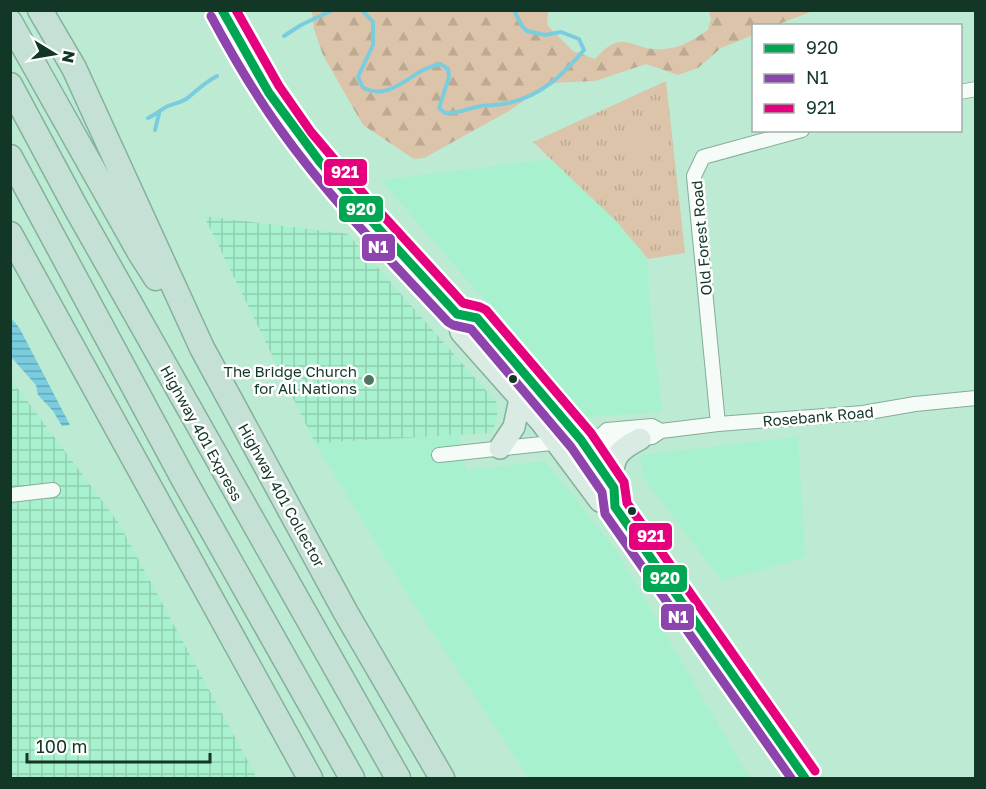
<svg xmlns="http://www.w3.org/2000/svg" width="986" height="789" font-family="'Golos Text',sans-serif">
<defs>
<pattern id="industrial-grid" width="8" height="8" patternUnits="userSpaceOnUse" patternTransform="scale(1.5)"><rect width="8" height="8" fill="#a8f1ce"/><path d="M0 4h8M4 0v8" fill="none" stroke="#90cfb1"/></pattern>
<pattern id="forest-firs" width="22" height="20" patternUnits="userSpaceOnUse" patternTransform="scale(1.5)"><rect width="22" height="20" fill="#dbc4a9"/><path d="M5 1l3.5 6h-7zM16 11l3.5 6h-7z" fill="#bba991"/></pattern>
<pattern id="park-tufts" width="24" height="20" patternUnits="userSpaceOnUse" patternTransform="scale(1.5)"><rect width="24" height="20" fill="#dbc4a9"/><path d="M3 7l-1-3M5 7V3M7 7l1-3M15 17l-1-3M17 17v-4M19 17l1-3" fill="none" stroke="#bba991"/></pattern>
<pattern id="water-rules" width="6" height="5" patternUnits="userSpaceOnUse" patternTransform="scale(1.5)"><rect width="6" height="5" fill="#7acdde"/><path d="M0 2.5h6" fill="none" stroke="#63a7b4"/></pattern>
</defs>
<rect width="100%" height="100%" fill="#bcead3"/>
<path fill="#a8f1ce" d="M551 159 617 222 648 259 649 298 662 412 585 417 381 180Z
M460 435 466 470 545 461 615 549 750 778H529L411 600 315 443Z
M798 437 805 557 722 581 644 479 640 455Z"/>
<path fill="url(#industrial-grid)" d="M204 216 348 234 497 403V418L492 433 315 443Z
M10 378 118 522 257 778H11Z"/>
<path fill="url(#forest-firs)" d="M312 11H548L547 25 573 51 595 59C624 25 632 52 664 49 681 48 694 39 708 30L711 19 709 11H813L776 25 754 26 753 35 721 48 698 68 678 75 646 64 595 81 549 83 509 111 424 158 414 159 363 125 323 55 314 29Z"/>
<path fill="url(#park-tufts)" d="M666 81 685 253 648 259 617 222 533 142Z"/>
<path fill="#dbc4a9" d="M648 129 651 147 618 153 616 136Z"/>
<path fill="url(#water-rules)" d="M13 320 20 329 70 425 62 426 53 411 38 395 36 385 11 357V322Z"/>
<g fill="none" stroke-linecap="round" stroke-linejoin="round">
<path stroke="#7acdde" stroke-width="4" d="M362 10 373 22V45L358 77 363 88C394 102 411 69 440 64L448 69 449 77 439 108 445 113C458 114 468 108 481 106 490 105 500 105 509 103 542 95 563 75 584 50L579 39 561 32 545 35 527 31 521 25 514 10
M284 36 301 25 333 10
M148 118C156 115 161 109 168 106 176 103 184 102 190 96 201 87 204 83 217 76
M155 130 159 114"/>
<g stroke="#87ab9a" stroke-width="16">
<path id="minor" d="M960 92 976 89
M718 424 694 176 703 157 802 130
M598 438 607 430 652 426 661 431
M439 455 598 438 609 442 652 437 661 431 718 424 863 413 915 404 976 398
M10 495 53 490"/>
</g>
<g stroke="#84b09d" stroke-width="24">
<path id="primary" d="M222 10C245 54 271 100 302 139 350 200 404 257 457 314L461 332 541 422 600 501 615 507 805 778
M457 314 477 318 558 411 581 440 614 488 615 507
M500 448 514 427 520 399
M611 483C614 457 616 451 640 439"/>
</g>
<g stroke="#84b09d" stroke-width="27">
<path id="motorway" d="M40 10 74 68 202 348 346 613 442 778
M10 22 140 253 156 278
M10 85 76 208 398 778
M10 157 184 480 352 778
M10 234 310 778"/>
</g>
<use href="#minor" stroke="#f5fcf8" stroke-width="14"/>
<use href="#primary" stroke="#d9ebe3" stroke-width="21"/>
<use href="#motorway" stroke="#c5e1d5" stroke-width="24"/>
<g stroke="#fff" stroke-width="14">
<path id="bus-1" d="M222 10 269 93 320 162 378 228 457 314 477 318 581 440 614 488 615 507 805 778"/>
</g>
<g stroke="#fff" stroke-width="14">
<path id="bus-2" d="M211 16C232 55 254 93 280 129 329 198 390 260 448 322L453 325 471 329 571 447 602 492 605 514 791 778"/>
</g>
<g stroke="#fff" stroke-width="14">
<path id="bus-3" d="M236 10 279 86 311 132 367 198 463 303 480 307 486 310 591 433 624 482 627 503 815 771"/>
</g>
<use href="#bus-1" stroke="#00a651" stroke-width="9"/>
<use href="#bus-2" stroke="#8e44ad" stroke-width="9"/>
<use href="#bus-3" stroke="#e5007d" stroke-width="9"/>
</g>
<g fill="#133727" stroke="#fff" stroke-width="2">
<circle cx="513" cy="379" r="5"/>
<circle cx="632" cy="511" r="5"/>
</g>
<circle fill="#4e7663" stroke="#fff" stroke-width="2" cx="369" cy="380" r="6"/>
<g text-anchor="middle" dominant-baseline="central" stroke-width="5" stroke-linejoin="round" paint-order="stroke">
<g font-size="15" fill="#133727" stroke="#fff">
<text transform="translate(701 238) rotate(-95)">Old Forest Road</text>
<text transform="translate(818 416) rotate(-5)">Rosebank Road</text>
<text transform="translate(202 433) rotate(61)">Highway 401 Express</text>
<text transform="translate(282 495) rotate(61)">Highway 401 Collector</text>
</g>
<g font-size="15" fill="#133727" stroke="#fff" text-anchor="end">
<text x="357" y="371">The Bridge Church<tspan x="357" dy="17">for All Nations</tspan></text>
</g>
</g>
<g stroke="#fff" stroke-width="2">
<rect x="323" y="158" width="45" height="29" rx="6" fill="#e5007d"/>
<rect x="338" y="195" width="46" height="28" rx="6" fill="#00a651"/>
<rect x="361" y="233" width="35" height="29" rx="6" fill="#8e44ad"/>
<rect x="628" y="522" width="45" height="29" rx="6" fill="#e5007d"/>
<rect x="642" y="564" width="46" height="29" rx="6" fill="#00a651"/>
<rect x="660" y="603" width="35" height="28" rx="6" fill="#8e44ad"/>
</g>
<g font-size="16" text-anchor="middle" font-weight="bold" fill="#fff">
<text x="345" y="178">921</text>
<text x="361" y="215">920</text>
<text x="378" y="253">N1</text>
<text x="651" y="542">921</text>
<text x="665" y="584">920</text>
<text x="678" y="623">N1</text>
</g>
<rect width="986" height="789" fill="none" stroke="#133727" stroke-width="24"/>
<rect x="752" y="24" width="210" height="108" fill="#ffffff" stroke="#a1afa9" stroke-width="1.5"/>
<rect x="764" y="44" width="30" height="9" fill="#00a651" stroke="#a1afa9" stroke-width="1.5"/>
<text x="806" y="54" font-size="18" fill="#133727">920</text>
<rect x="764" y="74" width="30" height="9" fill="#8e44ad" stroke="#a1afa9" stroke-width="1.5"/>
<text x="806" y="84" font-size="18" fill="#133727">N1</text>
<rect x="764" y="104" width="30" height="9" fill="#e5007d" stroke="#a1afa9" stroke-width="1.5"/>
<text x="806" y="114" font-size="18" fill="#133727">921</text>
<g transform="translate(54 54) rotate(101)" stroke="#ffffff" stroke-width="4.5" paint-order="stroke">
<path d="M0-4.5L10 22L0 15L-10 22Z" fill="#133727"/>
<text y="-9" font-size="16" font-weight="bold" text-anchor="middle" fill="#133727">N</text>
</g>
<path d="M27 753v9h183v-9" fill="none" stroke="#133727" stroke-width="3"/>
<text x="36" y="753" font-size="18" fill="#133727" stroke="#ffffff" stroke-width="4.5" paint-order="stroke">100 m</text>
</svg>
